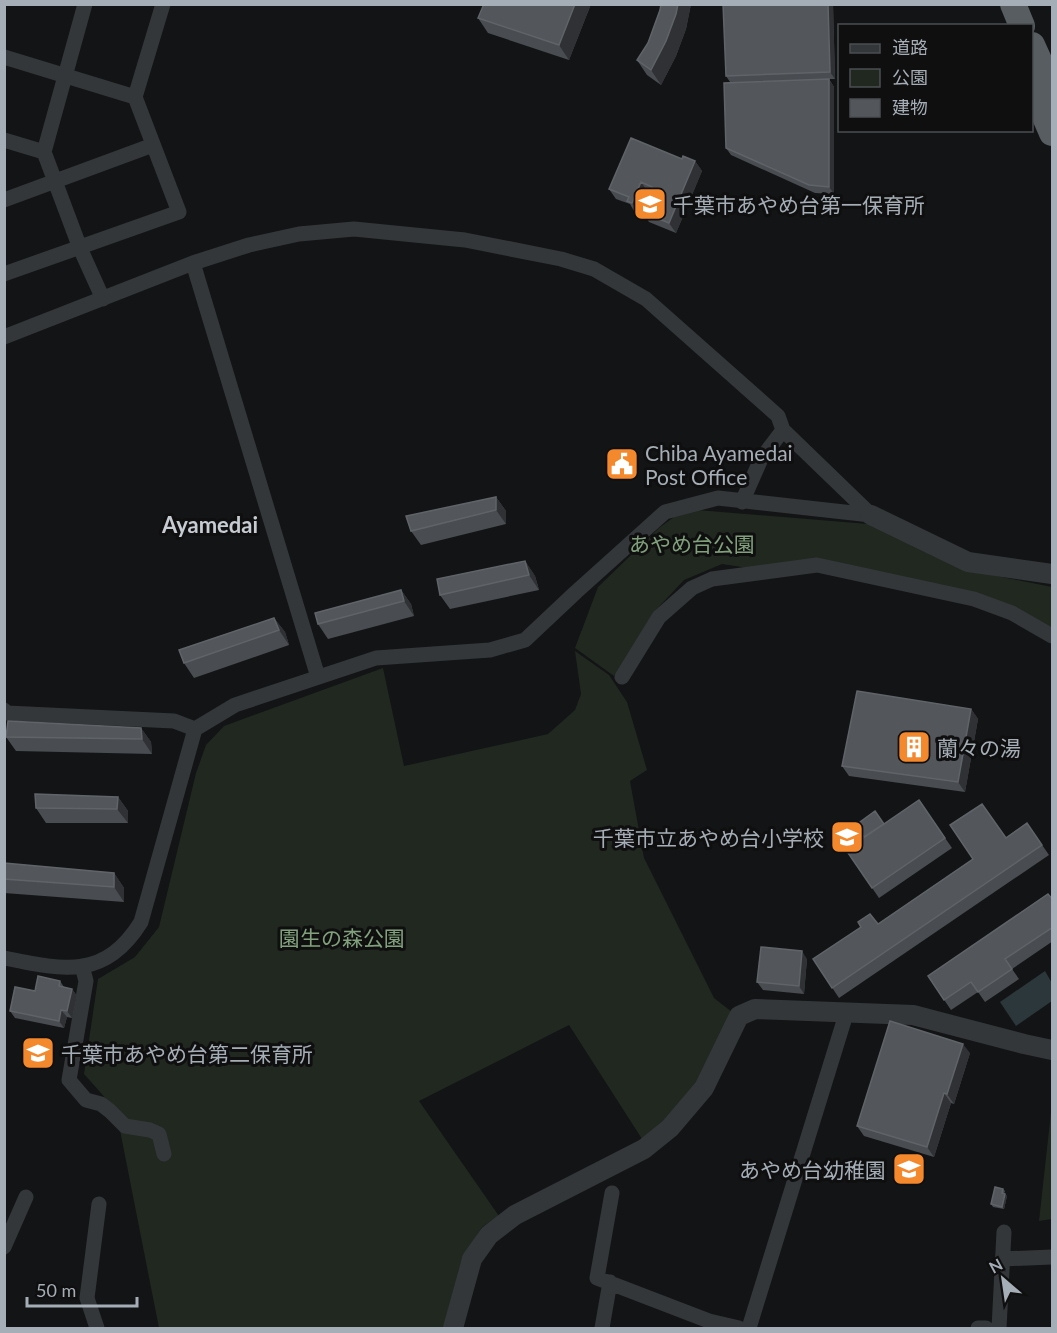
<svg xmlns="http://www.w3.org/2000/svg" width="1057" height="1333" font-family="Lato,'Noto Sans JP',sans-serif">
<rect width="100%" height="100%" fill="#131415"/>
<path fill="#202820" d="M697 510 868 524 967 570 1052 587V629L820 561 748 568 722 564 684 580 654 612 614 676 575 648 598 587 659 528 678 514Z
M575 651 609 675 627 702 647 770 630 781 644 858 714 998 732 1012C718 1040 706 1073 686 1098 673 1114 658 1126 642 1139L569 1025 419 1101 499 1216 482 1227 461 1262 443 1328H159L116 1110 84 1074 98 979 135 957 159 927 196 773 206 745 224 726 383 668 404 766 548 734 575 710 581 694Z
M1052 1103V1219L1039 1221Z"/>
<path fill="#2c373b" d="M1045 971 1052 983V1001L1016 1026 1000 1002Z"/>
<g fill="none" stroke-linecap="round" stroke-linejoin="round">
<path stroke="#34373a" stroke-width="15" d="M85 4 44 152 80 248 103 299
M4 57 135 97
M4 140 44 152
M4 200 153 145
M193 263 318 677
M4 274 179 212 135 97 163 4
M4 337 193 263 249 245 299 234 354 229 465 240 561 259 594 269 646 299 778 416 783 430 871 515
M742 502 761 459 783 430
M622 677 659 617 692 588 712 579 817 565 974 599 1012 613 1052 636
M4 710 7 713 174 721 195 729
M4 958C63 970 105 980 141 922L195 729 235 705 376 658 490 650 525 640 576 592 665 512 718 498 871 515
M82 966 86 981 69 1080 86 1100 101 1104 110 1111 125 1126 150 1130 159 1134 164 1154
M612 1193 597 1278 709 1321 739 1328
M4 1247 26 1197
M1002 1259 1052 1257
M97 1328 87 1298 99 1204
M602 1328 610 1282
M749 1328 847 1011
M978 1328H986
M999 1328 1004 1232"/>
<path stroke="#34373a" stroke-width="20" d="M871 515 968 562 1052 574
M453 1328 472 1259 489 1235 515 1215 644 1149 670 1128 704 1088 739 1016 755 1009 913 1015 1024 1044 1052 1050"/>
<path stroke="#585d62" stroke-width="26" d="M1013 4 1022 26
M1032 45 1052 89
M1032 87 1052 133"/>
</g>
<path fill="#494c50" d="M591 4 569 60 488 33 478 18Z
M661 4H691L686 29 676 56 661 85 647 75 637 60 648 43 660 10Z
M723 4H833L835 79H829L834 87V194L815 193 731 155 726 148 730 82 726 76Z
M682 159 695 161 702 171 676 233 649 222 642 212 650 193 648 192 639 213 634 211 630 204 616 199 609 189Z
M496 497 506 511V524L421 545 411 531Z
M525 561 535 576 539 590 450 609 440 595Z
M401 590 411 604 414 616 328 639 318 624Z
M274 618 285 632 289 645 194 678 184 663Z
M971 709 978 719 965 792 849 776 842 766Z
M141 728 151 742 152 754 16 751 6 737Z
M118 797 128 811V823H46L36 808Z
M919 800 952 848 879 898 846 850Z
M1027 823 1049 855 839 998 813 959 878 924Z
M4 863 114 873 124 888V902L4 893Z
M1053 900V941L1012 969 1019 979 985 1002 978 992 951 1010 928 976Z
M807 959 804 994 763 990 757 982Z
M60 981 64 987 72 989 77 996 72 1018 67 1017 64 1028 15 1018 10 1011 35 991Z
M970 1053 954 1104 951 1103 934 1157 864 1136 857 1126Z
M1003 1189 1005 1191 1004 1194 1007 1196 1004 1209 993 1207 991 1204Z"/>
<path fill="#2f3134" d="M575 4H591L569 60 559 45Z
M678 4H691L686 29 676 56 661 85 651 70Z
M828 4H833L835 79 830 72Z
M829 79 834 87V194L829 187Z
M695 161 702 171 676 233 669 223Z
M641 182 648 192 639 213 632 203Z
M496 497 506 511V524L496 510Z
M525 561 535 576 539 590 529 575Z
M401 590 411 604 414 616 404 601Z
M274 618 285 632 289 645 279 630Z
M971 709 978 719 965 792 958 782Z
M141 728 151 742 152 754 142 739Z
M118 797 128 811V823L117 809Z
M114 873 124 888V902L114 887Z
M802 951 807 959 804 994 799 986Z
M72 989 77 996 72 1018 67 1011Z
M61 1010 67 1017 64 1028 59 1021Z
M963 1044 970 1053 954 1104 947 1094Z
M944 1093 951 1103 934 1157 927 1147Z
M1005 1194 1007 1196 1004 1209 1002 1207Z"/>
<path fill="#53575b" stroke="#606469" stroke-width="1.5" d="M484 4H575L559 45 478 18Z
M661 4H678L676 14 666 41 651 70 637 60 648 43 660 10Z
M723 4H828L830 72 726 76Z
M829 79V187L809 185 726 148 724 83Z
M631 138 682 159 683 156 695 161 669 223 642 212 652 187 641 182 632 203 627 201 629 197 609 189Z
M496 497V510L411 531 406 516Z
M525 561 529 575 440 595 437 579Z
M401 590 404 601 318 624 315 613Z
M274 618 279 630 184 663 179 650Z
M857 691 971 709 958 782 842 766Z
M8 721 141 728 142 739 6 737Z
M35 794 118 797 117 809 36 808Z
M919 800 945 838 872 888 846 850Z
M982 804 1006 838 1027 823 1042 845 832 988 813 959 861 927 858 922 870 914 878 924 973 859 950 825Z
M875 811 884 824 864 837 856 825Z
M4 863 114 873V887L4 879Z
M1048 894 1053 900V927L1005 959 1012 969 978 992 971 982 944 1000 928 976Z
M761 947 802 951 799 986 757 982Z
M38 976 60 981 59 986 72 989 67 1011 61 1010 59 1021 10 1011 15 987 35 991Z
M890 1021 963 1044 947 1094 944 1093 927 1147 857 1126Z
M995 1187 1003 1189 1002 1193 1005 1194 1002 1207 991 1204Z"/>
<defs>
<g id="school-square" transform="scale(1.725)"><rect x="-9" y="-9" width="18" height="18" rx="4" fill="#f4882d" stroke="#0f0f10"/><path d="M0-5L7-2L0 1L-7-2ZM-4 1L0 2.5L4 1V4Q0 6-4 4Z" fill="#fff"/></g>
<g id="civic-square" transform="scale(1.725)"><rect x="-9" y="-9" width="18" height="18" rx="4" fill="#f4882d" stroke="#0f0f10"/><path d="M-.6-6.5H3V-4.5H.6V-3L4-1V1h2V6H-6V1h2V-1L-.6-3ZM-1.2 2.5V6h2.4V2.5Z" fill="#fff"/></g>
<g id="building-square" transform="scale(1.725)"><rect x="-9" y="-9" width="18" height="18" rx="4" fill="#f4882d" stroke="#0f0f10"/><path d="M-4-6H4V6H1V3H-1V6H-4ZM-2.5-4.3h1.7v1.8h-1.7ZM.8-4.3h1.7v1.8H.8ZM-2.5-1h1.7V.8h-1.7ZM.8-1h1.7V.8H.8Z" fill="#fff"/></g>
</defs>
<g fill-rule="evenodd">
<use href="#school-square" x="650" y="204"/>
<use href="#civic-square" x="622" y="464"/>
<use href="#building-square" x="914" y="747"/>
<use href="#school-square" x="847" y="837"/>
<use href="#school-square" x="38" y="1053"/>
<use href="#school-square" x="909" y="1169"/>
</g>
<g text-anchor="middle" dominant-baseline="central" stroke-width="6" stroke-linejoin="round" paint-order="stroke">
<g font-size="21" fill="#a5aeb6" stroke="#0f0f10" text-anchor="start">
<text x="673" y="204">千葉市あやめ台第一保育所</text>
<text x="645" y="452">Chiba Ayamedai<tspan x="645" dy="24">Post Office</tspan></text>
<text x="937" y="747">蘭々の湯</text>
<text x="824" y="837" text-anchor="end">千葉市立あやめ台小学校</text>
<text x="61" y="1053">千葉市あやめ台第二保育所</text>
<text x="886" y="1169" text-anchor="end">あやめ台幼稚園</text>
</g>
<g font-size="21" fill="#81a17c" stroke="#0f0f10">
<text x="692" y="543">あやめ台公園</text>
<text x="342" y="937">園生の森公園</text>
</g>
<g font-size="22" font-weight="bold" fill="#c6ccd2" stroke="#0f0f10">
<text x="210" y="524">Ayamedai</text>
</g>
</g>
<rect width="1057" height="1333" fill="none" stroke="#a5aeb6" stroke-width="12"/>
<rect x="838" y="24" width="195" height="108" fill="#0f0f10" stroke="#4b4f52" stroke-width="1.5"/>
<rect x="850" y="44" width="30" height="9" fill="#34373a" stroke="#4b4f52" stroke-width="1.5"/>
<text x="892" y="54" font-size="18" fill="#a5aeb6">道路</text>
<rect x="850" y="69" width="30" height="18" fill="#202820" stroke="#4b4f52" stroke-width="1.5"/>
<text x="892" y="84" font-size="18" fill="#a5aeb6">公園</text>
<rect x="850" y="99" width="30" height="18" fill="#53575b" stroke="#4b4f52" stroke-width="1.5"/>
<text x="892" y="114" font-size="18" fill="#a5aeb6">建物</text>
<g transform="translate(1003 1279) rotate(331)" stroke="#0f0f10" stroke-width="4.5" paint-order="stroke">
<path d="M0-4.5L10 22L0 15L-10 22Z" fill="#a5aeb6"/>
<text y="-9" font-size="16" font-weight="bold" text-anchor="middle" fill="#a5aeb6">N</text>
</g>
<path d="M27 1297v9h110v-9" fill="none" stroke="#a5aeb6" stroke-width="3"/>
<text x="36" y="1297" font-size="18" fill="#a5aeb6" stroke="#0f0f10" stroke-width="4.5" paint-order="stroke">50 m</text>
</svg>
